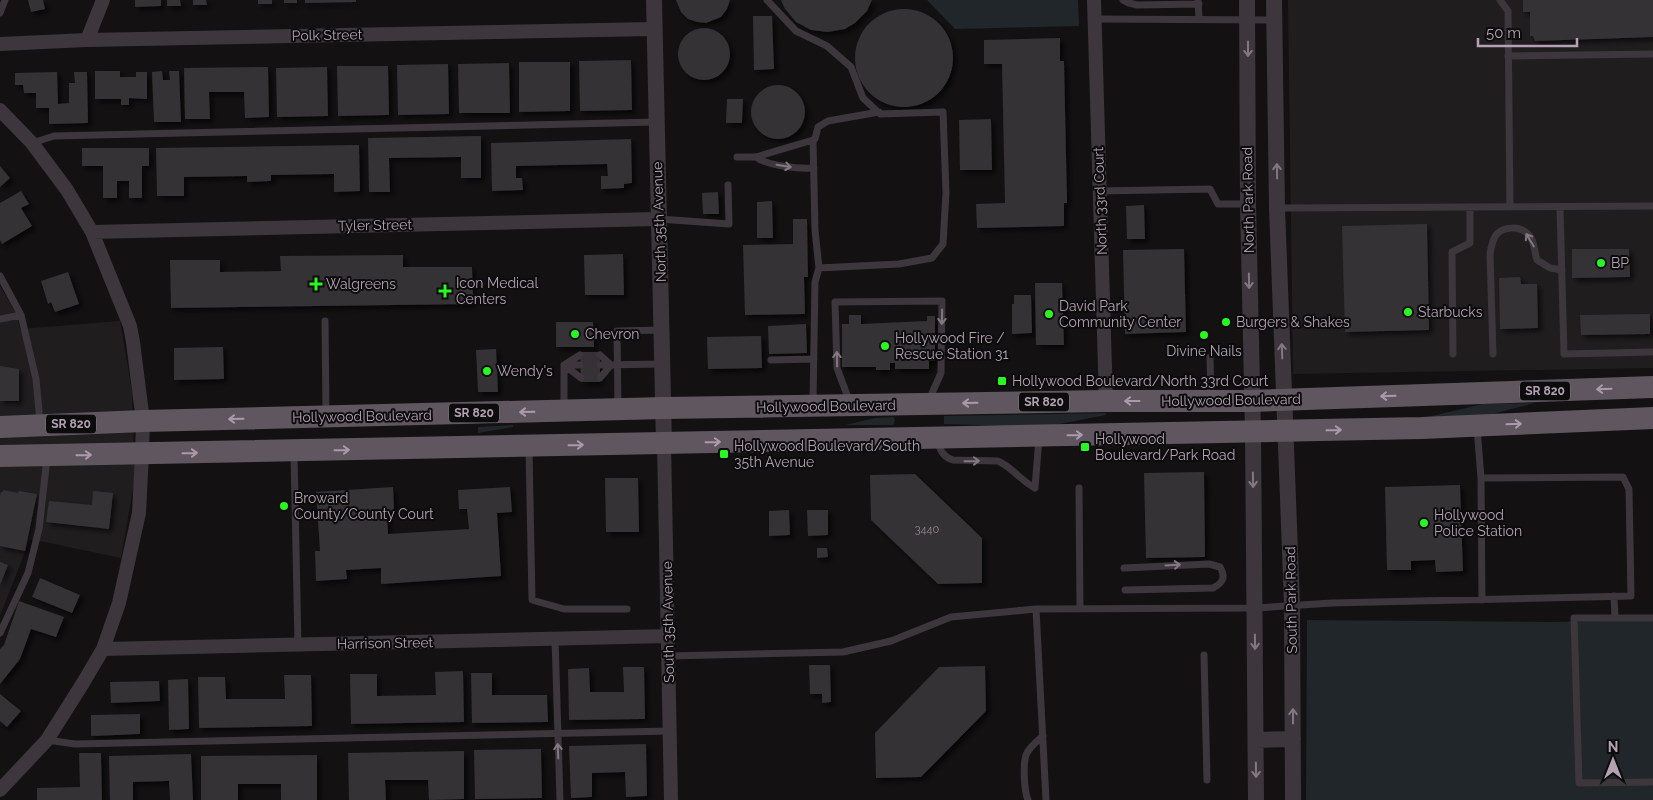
<svg xmlns="http://www.w3.org/2000/svg" width="1653" height="800" font-family="Raleway,sans-serif">
<defs>
<filter id="shadow"><feDropShadow dx="3.5" dy="3.5" stdDeviation="2.5" flood-color="#0009"/></filter>
</defs>
<rect width="100%" height="100%" fill="#131112"/>
<path fill="#201d1f" d="M1288 0H1653V368L1293 374Z
M0 286 17 315 20 329 120 321 132 391 135 477 121 558 30 539 0 616Z"/>
<path fill="#21262a" d="M927 0H1078L1079 26 955 29Z
M1535 403 1485 416 1423 418 1483 404Z
M1106 413V415L1044 427 944 424V416Z
M894 417 895 421 893 425H845L875 418Z
M513 425V427L478 433V427Z
M1307 620 1552 622 1653 620V800H1306Z"/>
<path fill="#353134" filter="url(#shadow)" d="M28 0H43L45 9 31 12Z
M135 0H161V6L135 7Z
M167 0H180L181 6H167Z
M193 0H206L207 5H193Z
M258 0H272V4H258Z
M284 0H297V3H284Z
M305 0H356V2L305 3Z
M676 0H730L727 9 721 17 706 23 697 22 688 19 681 12Z
M781 0H872L867 11 855 23 845 29 828 32 811 30 796 22 785 9Z
M1523 0H1653V37L1535 41 1533 36H1530V12H1523Z
M855 58a49 49 0 1 1 98 0a49 49 0 1 1-98 0Z
M753 16H772L774 69 754 70Z
M678 54a26 26 0 1 1 52 0a26 26 0 1 1-52 0Z
M1060 38V61H1064L1067 203H1064V226L977 228 976 204 1005 203 1002 64H984V40Z
M631 60 632 110 580 111 579 61Z
M519 62H570V111L519 112Z
M509 63 510 113H459L458 64Z
M448 64 449 114 398 115 397 65Z
M337 66H388L389 115 338 116Z
M268 67 269 117 245 118 244 92H209L210 119H185L184 68Z
M327 67 328 116 277 117 276 68Z
M95 71H120V77H136V72H147V99L129 98V105H121V99H95Z
M162 71 163 80H170L169 71H179L181 122H154L152 72Z
M57 72 58 104 69 103V83H75L74 72H87L88 123 49 124V108H36V93H24L23 85H15V73Z
M751 112a27 27 0 1 1 54 0a27 27 0 1 1-54 0Z
M727 99H743L742 123H726Z
M991 119 992 170H960L959 120Z
M481 136V178H461V157L389 158 390 192H369L368 138Z
M631 139 632 183 624 184V188L601 189V176H608L607 164 516 166V178H522L523 190 492 191 491 143Z
M359 145 360 191 334 192V174L271 175V181L247 182V176L184 177V196H157L156 148Z
M82 148H149V166H142V198H129V181H117V198H103V166H82Z
M0 166 10 178 0 187Z
M21 191 29 204 21 208 32 226 2 244 0 240V203Z
M718 192 719 214H703L702 193Z
M772 201 773 238H757V202Z
M1144 205 1145 239H1127L1126 206Z
M793 219H807L808 277H804L805 314 745 315 743 245 793 244Z
M1427 224 1429 330 1345 332 1342 226Z
M1184 249 1186 332 1125 334 1123 250Z
M1572 249H1629L1630 277 1572 278Z
M623 254 624 295H585L584 255Z
M403 255V267H472L473 304 171 308 170 260H220V272L281 271 280 256Z
M68 272 79 304 55 312 51 302 48 304 41 281Z
M1520 277 1521 284H1537L1538 328 1500 329 1499 278Z
M1035 283H1062L1064 345H1036Z
M1014 295H1031L1032 333 1012 334V304H1014Z
M1650 314V334L1581 335 1580 315Z
M849 315H861V324L927 321V316H935V361H929V369H895V363H890V370H876V367H842V324H849Z
M556 322H593L594 347H556Z
M806 324 807 353 769 354 768 326Z
M761 336 762 368 708 369 707 337Z
M223 347 224 379 174 380V348Z
M496 349 498 392H478L476 350Z
M580 352H600V382H581Z
M0 366 19 369V401H0Z
M1204 472 1205 557 1146 558 1144 473Z
M915 474 982 538V583L938 584 871 520 870 475Z
M605 478H638L639 532H606Z
M1460 485 1463 571 1436 572 1435 560 1411 561V570H1387L1385 487Z
M393 487 394 510 387 511 388 534 469 529 467 509H459L458 490 510 487 512 512 497 513 501 576 381 584V568L346 570 347 579 316 581 315 551H320L316 492Z
M3 490 18 493 19 491 37 494 25 551 0 546V496L1 492H3Z
M93 491 113 493 109 529 46 522 49 501 92 505Z
M789 510 790 535 769 536V511Z
M807 510H828V535L808 536Z
M817 548H827L828 557 817 558Z
M0 562 8 565 0 585Z
M40 578 80 595 72 613 32 597Z
M19 601 64 617 56 637 31 629 20 659 0 684V649L4 645Z
M809 665H830L831 702 822 703V694H810Z
M985 666 986 711 921 777 876 778 875 733 939 667Z
M623 667H644L645 719 569 720 568 669 589 668 590 692H624Z
M463 671 464 722 351 724 350 674H377V696L436 695 435 672Z
M471 673H492V695H547L548 722 472 723Z
M284 675H311L312 726 199 728 198 677H225L226 699H285Z
M188 679 189 729 169 730 168 680Z
M159 681 160 701 111 703 110 682Z
M0 694 21 711 7 727 0 721Z
M140 714V734L91 736V715Z
M646 744 647 796 626 797 625 772 592 773V797L571 798 569 746Z
M541 749 542 798 475 799 474 750Z
M464 751V799L429 800 428 780H385L386 800H349L348 753Z
M79 753H101L102 800H37V788L80 787Z
M191 754 193 800H170L169 781 133 782V800H110L109 756Z
M317 755V800H281V784H238V800H201V756Z"/>
<g fill="none" stroke-linecap="round" stroke-linejoin="round">
<path stroke="#3d363c" stroke-width="7" d="M767 0 796 31 827 46 851 67 863 98 880 114 943 112 946 193 943 244 932 258 899 264 819 268 815 282 813 403
M1123 0 1129 3 1137 5 1199 4
M1198 0 1199 19
M1500 0 1508 11 1510 207
M0 13 5 0
M1095 19 1274 20
M1508 56 1653 54
M32 143 54 136 656 122
M737 157H756L813 140
M756 157C767 166 800 169 814 168
M1099 191 1210 189 1218 204H1248
M1560 207 1564 354 1653 352
M1278 208 1653 206
M659 219 729 224 728 185
M819 268 815 230 813 140 815 139 818 127 828 121 879 112
M0 276 21 315 36 379 40 422
M0 319 21 315
M325 321 326 414
M1453 354 1452 252 1470 243V207
M1493 354 1490 254C1491 247 1492 241 1496 235 1503 226 1520 226 1528 234 1535 241 1534 251 1537 260L1550 268 1562 270
M580 355 564 365 581 378
M600 355 611 365 600 378
M1210 357 1211 399
M771 360 814 359
M600 365 662 364
M850 403 837 368 835 302 942 301 941 373 929 400
M618 407 617 331 661 330
M564 408V365H580
M1477 428 1481 478 1482 600
M937 440C940 450 943 457 953 460L998 461C1012 467 1021 481 1035 488L1039 438
M529 449 532 600 564 609H627
M294 454 298 645
M1079 488 1080 609
M1124 568 1209 564 1220 567C1226 577 1223 583 1213 588L1125 590
M1614 596 1615 618
M1036 609 1046 800
M1653 618H1574L1579 783 1653 782
M0 633 28 573 39 529 47 458
M555 639 560 800
M1204 655 1207 780
M668 656 843 652 891 641 951 617 1036 609 1255 608 1332 603 1631 596 1629 489 1623 477 1481 478
M47 740 75 744 670 731
M1028 800C1024 791 1023 764 1026 755 1029 747 1037 741 1043 736"/>
<path stroke="#3d363c" stroke-width="14" d="M1094 0 1106 401
M87 40 103 0
M0 44 87 40 654 29
M0 110 32 143 67 190 92 232 130 326 133 342 143 421 142 454 139 513 119 603 103 649 83 683 47 740 0 790
M92 232 658 219
M664 443 671 800
M103 649 668 636"/>
<path stroke="#3d363c" stroke-width="16" d="M654 0 664 443
M1247 0 1248 204 1253 431 1256 800
M1274 0 1277 208 1292 605 1293 800
M1256 740 1293 739"/>
<path stroke="#60565f" stroke-width="22" d="M0 427 143 421 664 408 1106 401H1251L1653 387
M0 456 1422 428 1653 418"/>
</g>
<defs><path id="oneway-shaft" d="M-6 0H5M1.5-3L5.5 0L1.5 3" fill="none" stroke-width="1.6" stroke-linecap="round" stroke-linejoin="round" transform="scale(1.25)"/></defs>
<g stroke="#847784">
<use href="#oneway-shaft" transform="translate(1248 49) rotate(90)"/>
<use href="#oneway-shaft" transform="translate(784 166) rotate(9)"/>
<use href="#oneway-shaft" transform="translate(1277 171) rotate(-91)"/>
<use href="#oneway-shaft" transform="translate(1530 240) rotate(-121)"/>
<use href="#oneway-shaft" transform="translate(1249 281) rotate(89)"/>
<use href="#oneway-shaft" transform="translate(942 317) rotate(91)"/>
<use href="#oneway-shaft" transform="translate(1282 351) rotate(-92)"/>
<use href="#oneway-shaft" transform="translate(837 359) rotate(-91)"/>
<use href="#oneway-shaft" transform="translate(972 461) rotate(-1)"/>
<use href="#oneway-shaft" transform="translate(1253 480) rotate(89)"/>
<use href="#oneway-shaft" transform="translate(1173 565) rotate(-3)"/>
<use href="#oneway-shaft" transform="translate(1255 642) rotate(89)"/>
<use href="#oneway-shaft" transform="translate(1293 716) rotate(-90)"/>
<use href="#oneway-shaft" transform="translate(558 751) rotate(-92)"/>
<use href="#oneway-shaft" transform="translate(1256 770) rotate(89)"/>
</g>
<g stroke="#ac9aac">
<use href="#oneway-shaft" transform="translate(1604 389) rotate(178)"/>
<use href="#oneway-shaft" transform="translate(1388 396) rotate(178)"/>
<use href="#oneway-shaft" transform="translate(1132 401) rotate(180)"/>
<use href="#oneway-shaft" transform="translate(970 403) rotate(179)"/>
<use href="#oneway-shaft" transform="translate(527 412) rotate(179)"/>
<use href="#oneway-shaft" transform="translate(236 419) rotate(179)"/>
<use href="#oneway-shaft" transform="translate(1514 424) rotate(-2)"/>
<use href="#oneway-shaft" transform="translate(1334 430) rotate(-1)"/>
<use href="#oneway-shaft" transform="translate(1075 435) rotate(-1)"/>
<use href="#oneway-shaft" transform="translate(713 442) rotate(-1)"/>
<use href="#oneway-shaft" transform="translate(576 445) rotate(-1)"/>
<use href="#oneway-shaft" transform="translate(342 450) rotate(-1)"/>
<use href="#oneway-shaft" transform="translate(190 453) rotate(-1)"/>
<use href="#oneway-shaft" transform="translate(84 455) rotate(-1)"/>
</g>
<g fill="#29f724" stroke="#0d0c0d" stroke-width="2">
<circle cx="1601" cy="263" r="5"/>
<path d="M313.5 276.5h5v5h5v5h-5v5h-5v-5h-5v-5h5z"/>
<path d="M442.5 283.5h5v5h5v5h-5v5h-5v-5h-5v-5h5z"/>
<circle cx="1408" cy="312" r="5"/>
<circle cx="1049" cy="314" r="5"/>
<circle cx="1226" cy="322" r="5"/>
<circle cx="575" cy="334" r="5"/>
<circle cx="1204" cy="335" r="5"/>
<circle cx="885" cy="346" r="5"/>
<circle cx="487" cy="371" r="5"/>
<rect x="997" y="376" width="10" height="10" rx="2.5"/>
<rect x="1080" y="442" width="10" height="10" rx="2.5"/>
<rect x="719" y="449" width="10" height="10" rx="2.5"/>
<circle cx="284" cy="506" r="5"/>
<circle cx="1424" cy="523" r="5"/>
</g>
<g text-anchor="middle" dominant-baseline="central" stroke-width="4" stroke-linejoin="round" paint-order="stroke">
<g font-size="11" fill="#948694">
<text x="927" y="529">3440</text>
</g>
<g fill="#0d0c0d" stroke="#827582" stroke-width="1">
<rect x="1520" y="381.5" width="50" height="19" rx="4"/>
<rect x="1019" y="392.5" width="50" height="19" rx="4"/>
<rect x="449" y="403.5" width="50" height="19" rx="4"/>
<rect x="46" y="414.5" width="50" height="19" rx="4"/>
</g>
<g font-size="12" font-weight="bold" fill="#b4a2b4">
<text x="1545" y="391">SR 820</text>
<text x="1044" y="402">SR 820</text>
<text x="474" y="413">SR 820</text>
<text x="71" y="424">SR 820</text>
</g>
<g font-size="14" fill="#b4a2b4" stroke="#0d0c0d">
<text transform="translate(327 35) rotate(-1)">Polk Street</text>
<text transform="translate(1248 200) rotate(-91)">North Park Road</text>
<text transform="translate(1100 201) rotate(-92)">North 33rd Court</text>
<text transform="translate(659 222) rotate(-92)">North 35th Avenue</text>
<text transform="translate(375 225) rotate(-1)">Tyler Street</text>
<text transform="translate(1231 400) rotate(-1)">Hollywood Boulevard</text>
<text transform="translate(826 406) rotate(-1)">Hollywood Boulevard</text>
<text transform="translate(362 416) rotate(-1)">Hollywood Boulevard</text>
<text transform="translate(1291 600) rotate(-91)">South Park Road</text>
<text transform="translate(668 622) rotate(-91)">South 35th Avenue</text>
<text transform="translate(385 643) rotate(-1)">Harrison Street</text>
</g>
<g font-size="14" fill="#b4a2b4" stroke="#0d0c0d" text-anchor="start">
<text x="1611" y="263">BP</text>
<text x="456" y="283">Icon Medical<tspan x="456" dy="16">Centers</tspan></text>
<text x="326" y="284">Walgreens</text>
<text x="1059" y="306">David Park<tspan x="1059" dy="16">Community Center</tspan></text>
<text x="1418" y="312">Starbucks</text>
<text x="1236" y="322">Burgers &amp; Shakes</text>
<text x="585" y="334">Chevron</text>
<text x="895" y="338">Hollywood Fire /<tspan x="895" dy="16">Rescue Station 31</tspan></text>
<text x="1204" y="351" text-anchor="middle">Divine Nails</text>
<text x="497" y="371">Wendy's</text>
<text x="1012" y="381">Hollywood Boulevard/North 33rd Court</text>
<text x="1095" y="439">Hollywood<tspan x="1095" dy="16">Boulevard/Park Road</tspan></text>
<text x="734" y="446">Hollywood Boulevard/South<tspan x="734" dy="16">35th Avenue</tspan></text>
<text x="294" y="498">Broward<tspan x="294" dy="16">County/County Court</tspan></text>
<text x="1434" y="515">Hollywood<tspan x="1434" dy="16">Police Station</tspan></text>
</g>
</g>
<g transform="translate(1613 760)" stroke="#0d0c0d" stroke-width="4" paint-order="stroke">
<path d="M0-4L9 19L0 12L-9 19Z" fill="#b4a2b4"/>
<text y="-8" font-size="14" font-weight="bold" text-anchor="middle" fill="#b4a2b4">N</text>
</g>
<path d="M1478 38v8h99v-8" fill="none" stroke="#b4a2b4" stroke-width="2.5"/>
<text x="1486" y="38" font-size="15" fill="#b4a2b4" stroke="#0d0c0d" stroke-width="4" paint-order="stroke">50 m</text>
</svg>
